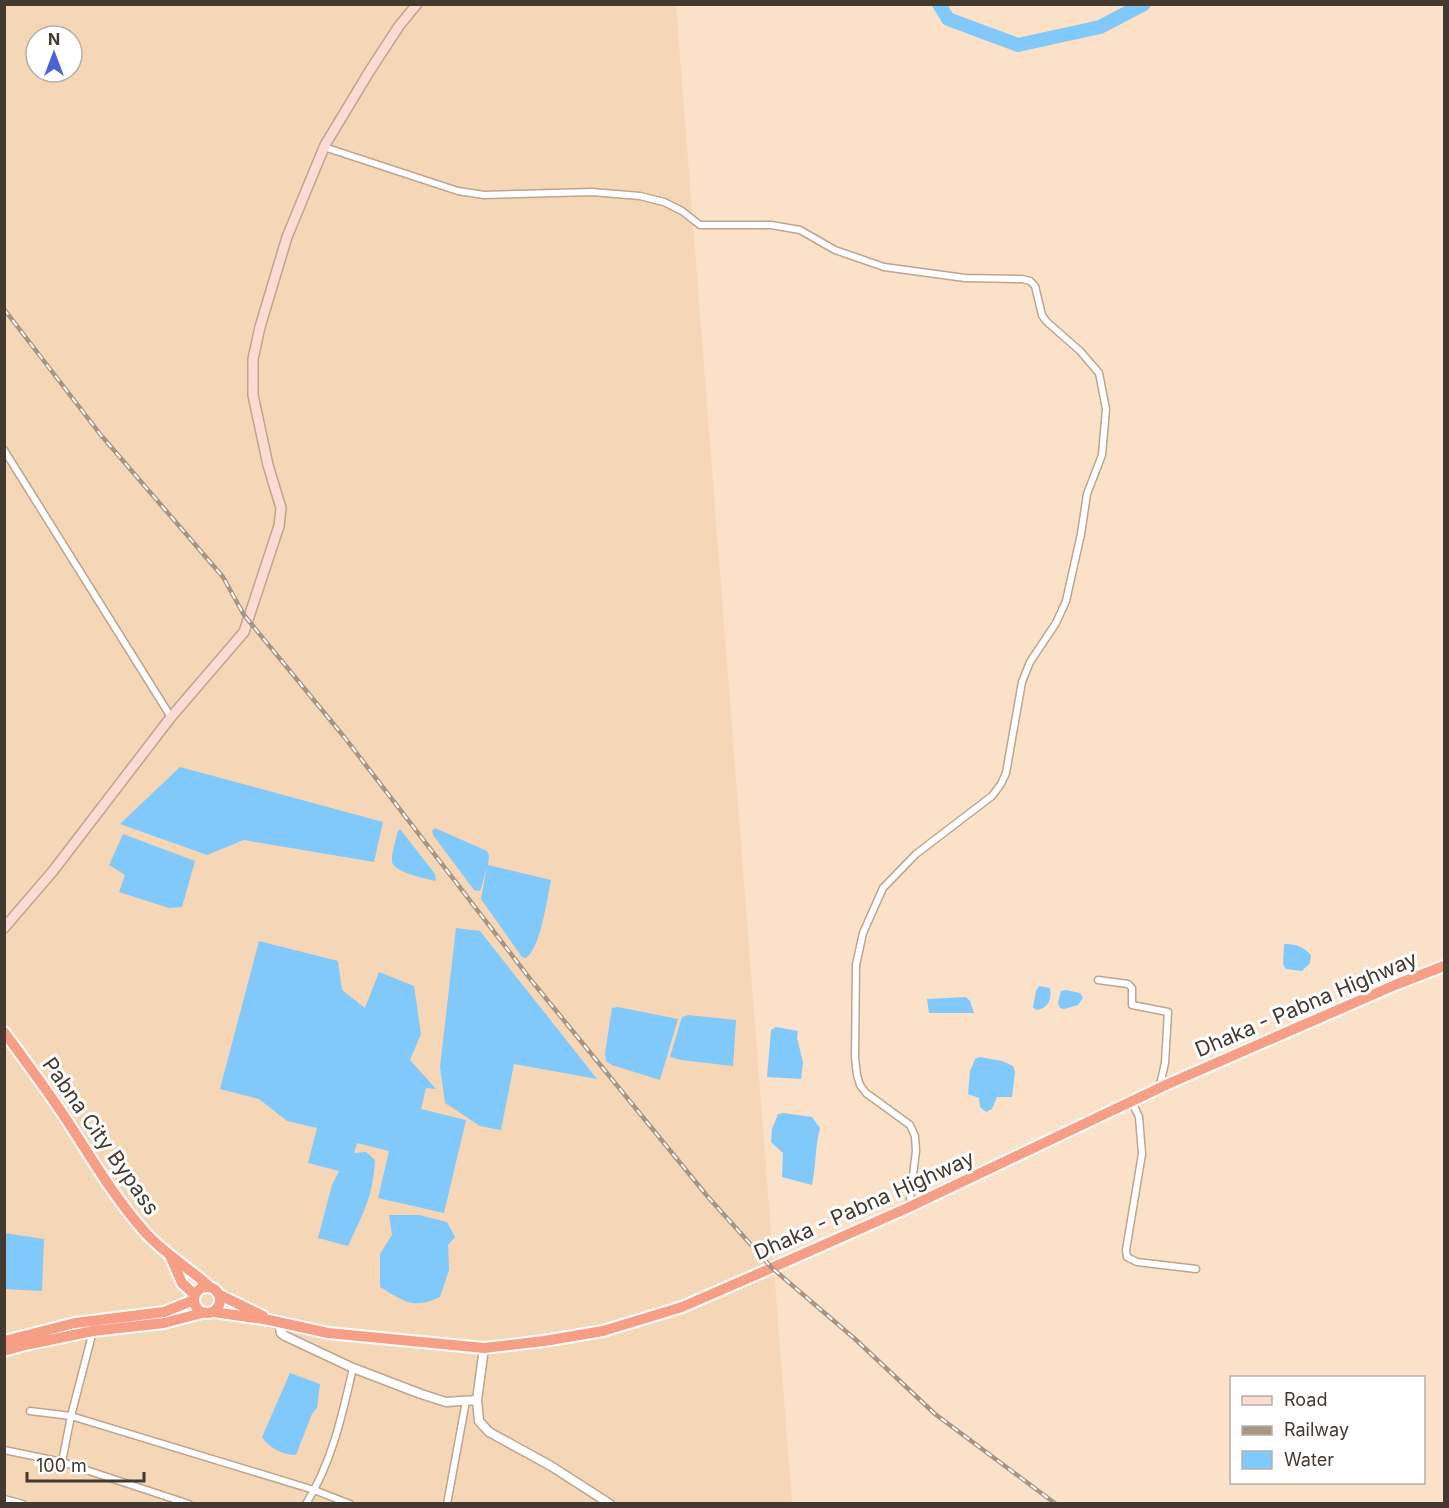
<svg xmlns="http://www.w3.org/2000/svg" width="1449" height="1508" font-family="Inter,sans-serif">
<rect width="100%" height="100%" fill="#fbe1c8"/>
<path fill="#f5d6b7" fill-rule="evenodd" d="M5 5H676L792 1503 5 1504ZM36 36H72V72H36Z"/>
<path fill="#80c9fa" d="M180 767 383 822 374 862 244 840 207 855 120 824Z
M435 828 487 851 489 856 488 865 551 880C547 899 541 947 526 958L522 957 481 899 487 866 481 889 479 891 474 890 433 835 432 831Z
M400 829 435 874 436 881C426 879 394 872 392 862 391 854 396 841 397 833Z
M123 834 195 861 182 907 169 908 119 892 125 875 109 865Z
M456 928 480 931 597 1079 514 1064 501 1130 480 1126 445 1103 440 1067Z
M259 941 338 961 342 990 365 1008 379 972 414 986 421 1034 410 1060 436 1089 426 1088 421 1109 466 1120 444 1213 378 1198 389 1151 357 1143 354 1153 366 1152 375 1160C373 1197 363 1214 348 1246L318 1238 332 1185 339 1171 308 1163 317 1128 287 1121 259 1099 220 1089Z
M1284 944C1295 944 1303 946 1311 955L1310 963 1302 971 1286 969 1283 964Z
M1039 986 1050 988C1052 1000 1048 1009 1036 1010L1033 1007 1036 991Z
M1066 990 1080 993 1083 998 1078 1005 1064 1009 1060 1008 1058 1003 1061 991Z
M966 997 970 1001 974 1013H929L927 999Z
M618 1007 678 1019 660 1080 612 1065 606 1061 605 1053 612 1008Z
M688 1015 736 1020 733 1066 681 1060 670 1057 682 1017Z
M776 1027 798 1031 797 1038 803 1062 801 1079 767 1077 771 1030Z
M980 1057 1002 1061 1013 1066 1015 1072 1012 1097H997L992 1109 986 1112 980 1107 979 1098 968 1094 970 1071 975 1059Z
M783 1113 812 1117 820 1128C815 1147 816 1166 812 1185L782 1177 783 1153 771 1142 772 1129 778 1114Z
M389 1215H419L447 1222 455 1237 448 1245 449 1270 440 1297C412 1310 404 1301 380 1287V1254L392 1235Z
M4 1233 44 1239 42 1291 5 1289Z
M290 1373 320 1384 317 1408 312 1414 296 1455C283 1455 269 1448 262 1437Z"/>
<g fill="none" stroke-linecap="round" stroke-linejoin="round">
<path stroke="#80c9fa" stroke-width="14" d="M939 4 948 19 1018 45 1100 27 1144 4"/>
<g stroke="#bea58d" stroke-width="9">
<path id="minor" d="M324 147 458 191 484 195 592 192 640 196 664 202 682 211 700 225H771L800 230 835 250 884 267 965 278 1022 279 1030 281 1035 286 1042 315 1046 321 1080 351 1099 373 1106 409 1102 455 1087 494 1081 534 1066 601 1056 623 1030 662 1022 682 1006 773 1001 784 992 796 916 854 883 888 863 933 856 965 855 1058 857 1075 860 1085 866 1093 910 1125 915 1136 916 1151 909 1207
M4 450 171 717
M1098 980 1128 984 1132 988V1005L1168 1012 1165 1063 1159 1089
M1132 1102 1139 1117 1142 1154 1126 1250 1127 1257 1137 1262 1196 1269
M30 1411 71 1416 314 1490 350 1504
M4 1450 62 1462 189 1504
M62 1462 71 1416 93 1331
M4 1499 23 1504
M306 1504C332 1462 342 1416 353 1368
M447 1504 466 1401"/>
</g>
<g stroke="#bea58d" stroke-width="11">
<path id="tertiary" d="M279 1323 281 1333 285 1336 353 1368 421 1394 446 1402 477 1400 479 1421 489 1432 551 1466 610 1504
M477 1400 484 1348"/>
</g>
<g stroke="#bea58d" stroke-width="12">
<path id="secondary" d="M4 928 53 871 171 717 244 632 279 526 281 508 268 465 253 395V359L260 327 287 237 325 145 369 72 399 26 417 4"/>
</g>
<g stroke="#fff" stroke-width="14">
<path id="trunk" d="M4 1032C26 1062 48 1091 68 1122 92 1159 114 1197 144 1231 163 1253 188 1267 210 1287
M171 1258 182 1283 195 1295
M194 1300a13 13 0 1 1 26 0a13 13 0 1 1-26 0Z
M220 1295 263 1316
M214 1312 269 1320 328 1333 484 1348 544 1341 603 1331 682 1307 751 1277 905 1209 1168 1084 1395 985 1444 966
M4 1341 75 1323 164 1312 194 1300
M4 1351 25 1345 93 1331 164 1323 202 1313"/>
</g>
<use href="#minor" stroke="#fff" stroke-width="6"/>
<use href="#tertiary" stroke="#fff" stroke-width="8"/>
<use href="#secondary" stroke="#fcdbd2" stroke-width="9"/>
<use href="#trunk" stroke="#f79e87" stroke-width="10"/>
<g stroke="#a79482" stroke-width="4.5">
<path id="rail" d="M4 309 100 434 223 577 244 615 345 738 531 980 708 1197 772 1268 855 1339 935 1414 1056 1504"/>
</g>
<use href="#rail" stroke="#fff" stroke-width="2" stroke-dasharray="7" stroke-linecap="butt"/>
</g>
<g text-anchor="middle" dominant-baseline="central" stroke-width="6" stroke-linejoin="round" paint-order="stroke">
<g font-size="21" fill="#44392f" stroke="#fff">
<text transform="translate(1306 1004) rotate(-23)">Dhaka - Pabna Highway</text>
<text transform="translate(101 1136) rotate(55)">Pabna City Bypass</text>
<text transform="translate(864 1205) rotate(-24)">Dhaka - Pabna Highway</text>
</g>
</g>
<rect width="1449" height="1508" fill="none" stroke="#44392f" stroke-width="12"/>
<rect x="1230" y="1376" width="195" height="108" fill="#ffffff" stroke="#b4b0ac" stroke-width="1.5"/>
<rect x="1242" y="1396" width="30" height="9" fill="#fcdbd2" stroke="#b4b0ac" stroke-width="1.5"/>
<text x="1284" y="1406" font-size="18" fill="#44392f">Road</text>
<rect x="1242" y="1426" width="30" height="9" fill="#a79482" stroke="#b4b0ac" stroke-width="1.5"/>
<text x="1284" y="1436" font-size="18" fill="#44392f">Railway</text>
<rect x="1242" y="1451" width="30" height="18" fill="#80c9fa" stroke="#b4b0ac" stroke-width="1.5"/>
<text x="1284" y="1466" font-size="18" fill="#44392f">Water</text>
<g transform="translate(54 54)"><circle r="28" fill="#ffffff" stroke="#b4b0ac" stroke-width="1.5"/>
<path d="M0-4.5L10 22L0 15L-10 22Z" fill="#4f61d6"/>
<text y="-9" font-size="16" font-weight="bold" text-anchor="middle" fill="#44392f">N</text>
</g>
<path d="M27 1472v9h117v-9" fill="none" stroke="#44392f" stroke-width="3"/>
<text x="36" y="1472" font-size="18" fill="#44392f" stroke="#ffffff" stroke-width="4.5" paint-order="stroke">100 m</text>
</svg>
